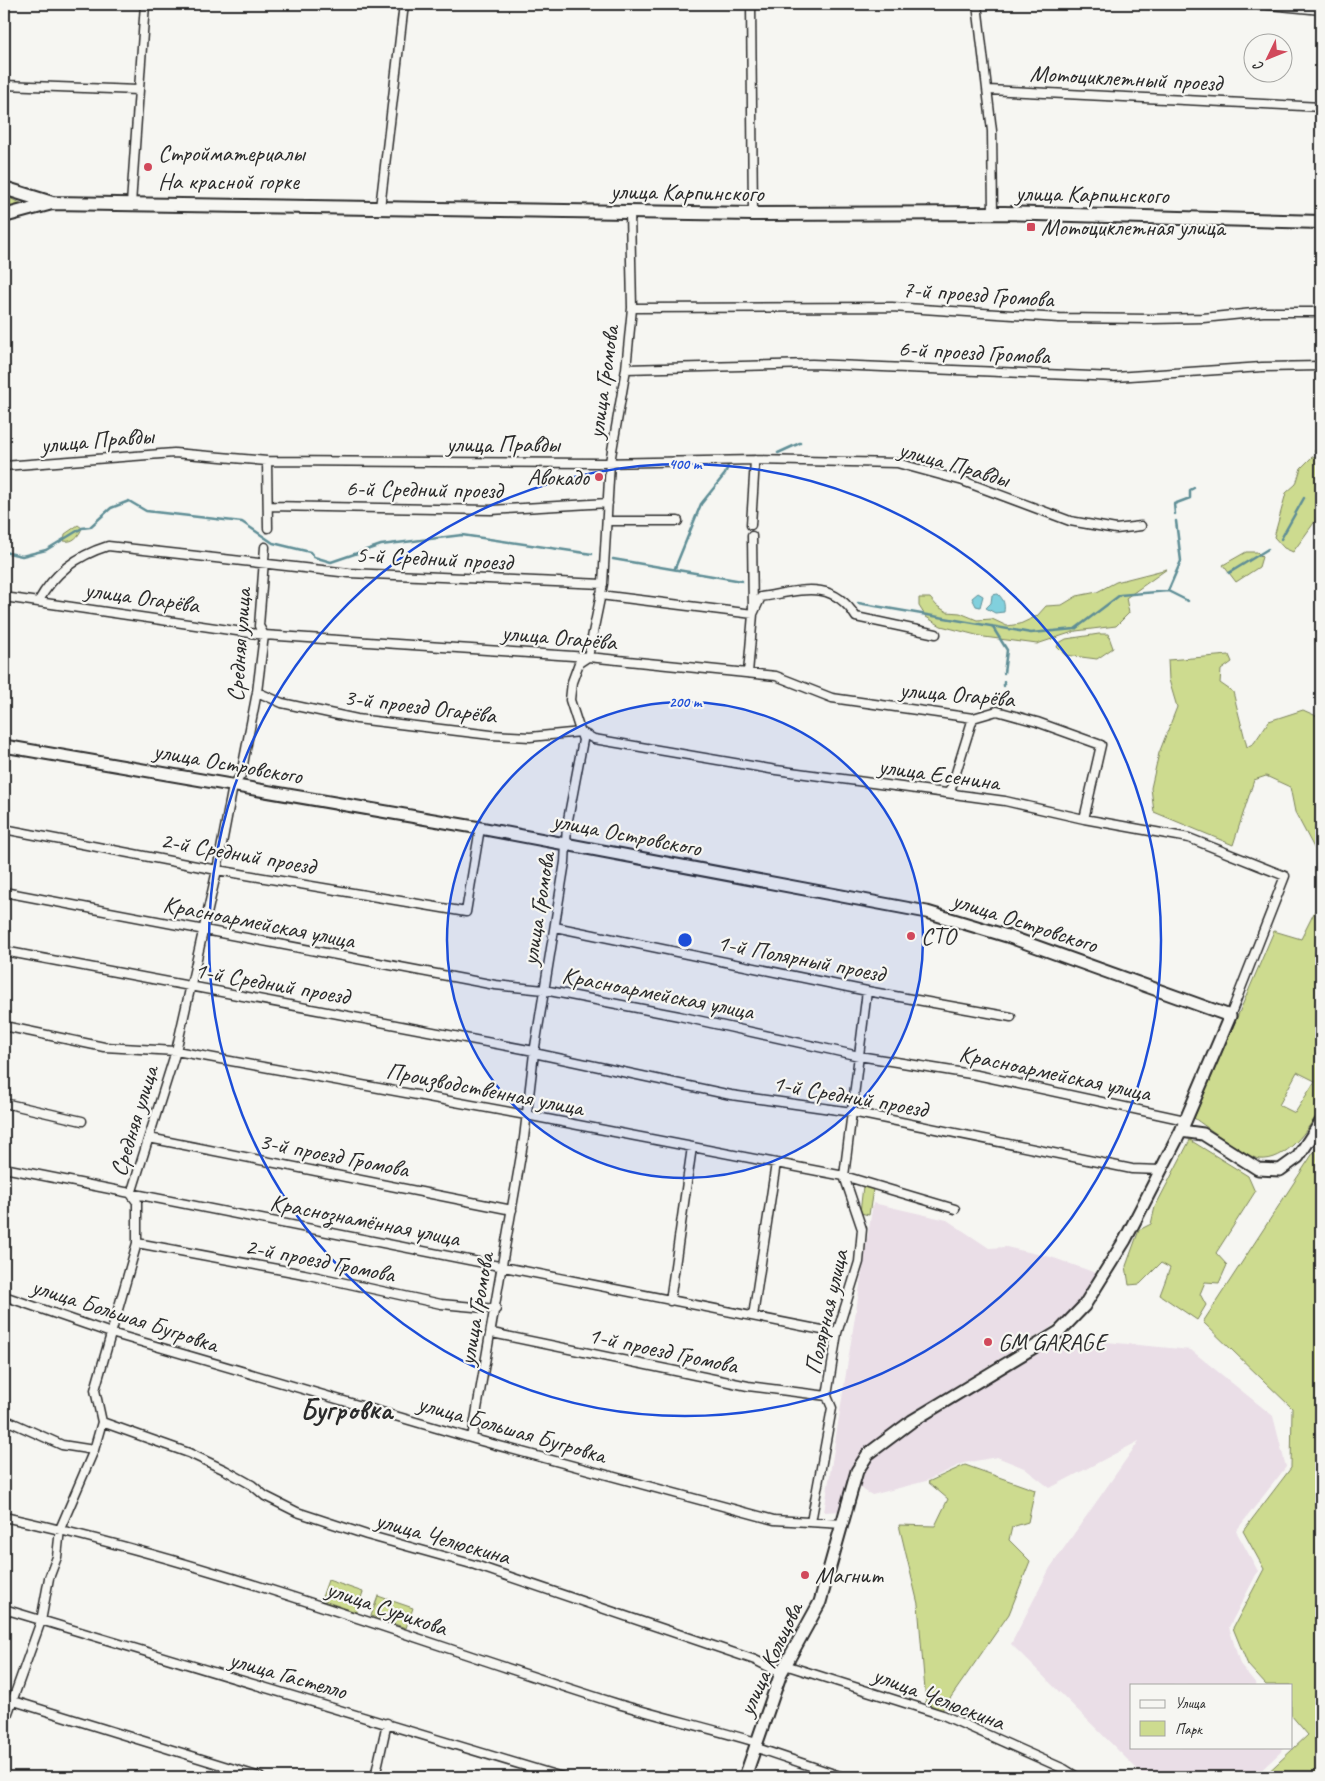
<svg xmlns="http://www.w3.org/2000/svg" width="1325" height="1781" font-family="Caveat,sans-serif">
<rect width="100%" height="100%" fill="#f6f6f2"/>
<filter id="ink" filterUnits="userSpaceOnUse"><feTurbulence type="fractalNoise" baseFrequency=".02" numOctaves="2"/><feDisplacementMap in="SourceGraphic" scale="10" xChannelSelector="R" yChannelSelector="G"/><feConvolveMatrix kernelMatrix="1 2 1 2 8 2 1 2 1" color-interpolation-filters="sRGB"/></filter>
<g filter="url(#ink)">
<path fill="#eadee7" d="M873 1203 947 1220 989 1248 1006 1247 1051 1257 1096 1273 1078 1306 1050 1328 908 1415 863 1450 853 1469 842 1511 824 1512Z
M1064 1338 1191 1350 1273 1416 1286 1467 1236 1531 1258 1571 1229 1627 1240 1664 1257 1685H1131V1747H1286L1254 1777H1145L1011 1644 1050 1568 1139 1441 1050 1488 1024 1468 997 1457 964 1463 926 1481 872 1495 858 1487 860 1474 870 1456 916 1426Z"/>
<path fill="#cddb8f" stroke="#7c835d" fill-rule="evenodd" d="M4 196 26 205 4 211Z
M1321 445V495L1319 497 1316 520 1293 552 1284 548 1274 537 1286 493 1296 484 1301 468 1312 457 1319 456 1314 451Z
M78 525 82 528C79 536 73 543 64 541L65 534Z
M1246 552H1257L1262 557 1259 567 1236 582 1223 565Z
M1167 569 1126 598 1129 613 1116 626 1076 631 1037 644 984 637 941 626 926 617 919 606V598H930L937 606 947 612 960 613 977 620 992 619 1007 626 1020 624 1037 616 1046 606 1062 605 1077 596 1097 592 1116 582Z
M1099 634H1108L1113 648 1097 659 1065 655 1057 647 1059 643 1066 639Z
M1229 655 1232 662 1221 670 1220 683 1233 692 1247 747 1254 743 1269 721 1303 710 1321 718V861L1295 812 1290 787 1266 776 1254 780 1233 845 1154 812 1151 788 1159 753 1177 707 1169 680 1168 660Z
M1321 899V1108C1308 1129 1287 1162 1259 1159 1249 1158 1205 1126 1194 1118L1274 931 1301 939ZM1297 1072 1315 1081 1295 1113 1279 1105Z
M1190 1140 1248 1176 1255 1192 1216 1253 1227 1265 1219 1283 1205 1282 1200 1294 1206 1305 1197 1320 1160 1295 1170 1268 1161 1263 1140 1284 1129 1285 1126 1266 1139 1230 1151 1224 1155 1207Z
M1321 1141V1777H1263L1308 1735 1291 1715V1685H1266L1248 1665 1233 1628 1264 1569 1243 1531 1291 1468 1292 1408 1203 1322Z
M863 1186 873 1189 869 1215 860 1213Z
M965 1465 1035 1490 1028 1522 1012 1527 1009 1540 1030 1561 1009 1614 942 1710 926 1703 918 1604 899 1525 935 1526 948 1499 928 1482Z
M328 1580 363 1592 356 1612 321 1600Z
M378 1596 413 1608 406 1628 371 1616Z"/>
<path fill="#81d0dd" stroke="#5f8e96" d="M978 593 983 596 980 607 976 606 972 598Z
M998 594C1004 600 1005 604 1004 612L995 613 986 608 991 603 992 595Z"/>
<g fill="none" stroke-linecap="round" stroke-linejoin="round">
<path stroke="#5f8e96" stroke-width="2.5" d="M778 453 800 443
M1175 514 1174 504 1190 498V490L1194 488
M1281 539 1304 498
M4 552 22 556 46 550 82 528 90 527 111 508 129 501 146 511 242 522 273 543 310 552 314 557 331 562 381 545 462 535 592 554
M613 559 742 581
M675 568 701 504 725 474 729 463
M1229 573 1268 549
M1168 591 1188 601
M858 603 1031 633 1075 629 1120 595 1168 591 1181 561 1176 521
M992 626 1007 650 1004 673
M1004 682V686"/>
<g stroke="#2b2b2b" stroke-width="11">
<path id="street" d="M751 4 753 214
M977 4 992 131 993 214
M1259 4 1321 10
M4 85 138 90
M988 90 1321 107
M131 204 145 4
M380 208 404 4
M632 308 892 307 1059 318 1152 319 1203 318 1263 312H1321
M626 369 812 364 1115 377 1262 367 1321 366
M267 461 268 528
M4 466 174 453 267 461 601 463 755 460 897 463 963 481 1070 521 1116 529 1141 526
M269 506 491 510 608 503
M608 521H678
M751 525 755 460
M600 595 753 614 761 597C800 591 832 578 856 617L936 634
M4 597 264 635 588 657 776 676 832 698 973 718 997 711 1037 722 1101 745 1084 819
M38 602C54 573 76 556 108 546L349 573 603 584
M748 673 753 614 752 536
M257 692 282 703 357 719 491 735 530 737 581 732 594 739 776 770 1005 801 1084 819 1189 838 1285 876 1230 1016
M950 792 973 718
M4 829 217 870 466 912 480 828
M4 892 495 985 544 990 679 1016 859 1056 977 1075 1185 1120
M555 927 867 991 1011 1017
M4 951 534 1051
M4 1026 104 1047 176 1051 526 1115 844 1176 955 1209
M534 1053 731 1095 852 1112 1132 1169 1161 1170
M4 1103 82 1121
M149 1138 512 1210
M4 1168 837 1333
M137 1243 304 1274 441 1304 496 1309
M4 1296 111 1333 481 1441 774 1520 843 1524
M670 1301 692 1147
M753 1316 776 1163
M492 1333 748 1386 827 1396
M4 1419 62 1445 94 1450
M102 1422 189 1453 225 1470 252 1485 265 1496 297 1512 367 1535 475 1565 755 1660 781 1673
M472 1438 524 1138 534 1053 565 862 567 825 583 740 570 700 572 682 579 663 588 657 603 584 610 462 626 369 632 308 630 212
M4 1517C212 1562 412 1639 615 1703 661 1717 709 1728 756 1742
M811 1522 832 1408 827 1396 837 1333 859 1262 862 1229 844 1176 867 991
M4 1609 562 1777
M785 1665 943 1715 1064 1769 1077 1777
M4 1698 260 1777
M4 1724 41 1621 49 1578 57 1557 60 1529 94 1450 102 1422 95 1390 137 1243V1202L131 1194 176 1051 217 870 233 786 241 775 257 692 264 635 259 626 265 547
M754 1747 843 1777
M375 1777 387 1723"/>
</g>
<g stroke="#2b2b2b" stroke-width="15">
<path id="secondary" d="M4 746 480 828 927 912 1007 936 1230 1016 1181 1131 1125 1240 1084 1306 1059 1332 912 1421 868 1454 857 1471 820 1602 781 1673 745 1777
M1181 1131 1203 1134 1258 1169 1280 1170 1298 1157 1321 1122"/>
</g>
<g stroke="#2b2b2b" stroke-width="16">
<path id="primary" d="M4 188 52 203 753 214 1004 213 1321 222
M4 216 52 203"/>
</g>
<use href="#street" stroke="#f6f6f2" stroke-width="8"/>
<use href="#secondary" stroke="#f6f6f2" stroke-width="11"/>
<use href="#primary" stroke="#f6f6f2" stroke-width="12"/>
</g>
</g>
<circle cx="685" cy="940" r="238" fill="#1d4ed8" fill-opacity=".12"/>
<g fill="none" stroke="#1d4ed8" stroke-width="2.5">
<circle cx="685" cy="940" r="238"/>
<circle cx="685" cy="940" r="476"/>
</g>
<g fill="#d1495b" stroke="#f6f6f2" stroke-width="2">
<circle cx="148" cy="167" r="5"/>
<rect x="1026" y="222" width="10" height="10" rx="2.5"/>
<circle cx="599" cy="477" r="5"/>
<circle cx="911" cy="936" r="5"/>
<circle cx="988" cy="1342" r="5"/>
<circle cx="805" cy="1575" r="5"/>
</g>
<g text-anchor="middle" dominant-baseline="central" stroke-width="4.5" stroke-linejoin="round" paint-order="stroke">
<g font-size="24" fill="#2b2b2b" stroke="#f6f6f2">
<text transform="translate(1126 78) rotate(3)">Мотоциклетный проезд</text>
<text transform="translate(687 192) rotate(1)">улица Карпинского</text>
<text transform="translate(1092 194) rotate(1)">улица Карпинского</text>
<text transform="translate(978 294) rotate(4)">7-й проезд Громова</text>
<text transform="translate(974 352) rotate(3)">6-й проезд Громова</text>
<text transform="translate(603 382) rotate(-82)">улица Громова</text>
<text transform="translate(97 440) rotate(-5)">улица Правды</text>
<text x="503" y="444">улица Правды</text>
<text transform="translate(954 464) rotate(16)">улица Правды</text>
<text transform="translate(424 489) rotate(1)">6-й Средний проезд</text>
<text transform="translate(434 558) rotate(3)">5-й Средний проезд</text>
<text transform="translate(142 597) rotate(8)">улица Огарёва</text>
<text transform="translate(559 637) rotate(5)">улица Огарёва</text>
<text transform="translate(239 645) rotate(-86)">Средняя улица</text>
<text transform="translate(957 694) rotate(5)">улица Огарёва</text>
<text transform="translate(420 706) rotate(7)">3-й проезд Огарёва</text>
<text transform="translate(228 763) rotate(10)">улица Островского</text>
<text transform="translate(939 774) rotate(8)">улица Есенина</text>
<text transform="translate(627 834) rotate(11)">улица Островского</text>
<text transform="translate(238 853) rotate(10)">2-й Средний проезд</text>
<text transform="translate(538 909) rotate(-81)">улица Громова</text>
<text transform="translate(259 922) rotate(11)">Красноармейская улица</text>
<text transform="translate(1025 922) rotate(18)">улица Островского</text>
<text transform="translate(801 958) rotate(11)">1-й Полярный проезд</text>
<text transform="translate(272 983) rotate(10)">1-й Средний проезд</text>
<text transform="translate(658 993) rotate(11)">Красноармейская улица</text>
<text transform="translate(1055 1073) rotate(12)">Красноармейская улица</text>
<text transform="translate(485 1089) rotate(11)">Производственная улица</text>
<text transform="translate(850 1096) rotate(10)">1-й Средний проезд</text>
<text transform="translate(134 1121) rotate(-73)">Средняя улица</text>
<text transform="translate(334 1155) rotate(11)">3-й проезд Громова</text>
<text transform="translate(365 1220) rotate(11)">Краснознамённая улица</text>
<text transform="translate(320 1260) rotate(11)">2-й проезд Громова</text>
<text transform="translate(476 1309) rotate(-80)">улица Громова</text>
<text transform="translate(826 1312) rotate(-77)">Полярная улица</text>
<text transform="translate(125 1315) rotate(18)">улица Большая Бугровка</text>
<text transform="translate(663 1350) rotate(12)">1-й проезд Громова</text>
<text transform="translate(512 1429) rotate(16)">улица Большая Бугровка</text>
<text transform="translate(443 1538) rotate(16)">улица Челюскина</text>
<text transform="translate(387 1608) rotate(19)">улица Сурикова</text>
<text transform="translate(770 1659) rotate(-65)">улица Кольцова</text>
<text transform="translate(288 1675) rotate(16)">улица Гастелло</text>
<text transform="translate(939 1698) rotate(21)">улица Челюскина</text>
</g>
<g font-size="24" fill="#2b2b2b" stroke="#f6f6f2" text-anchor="start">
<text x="158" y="153">Стройматериалы<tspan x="158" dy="28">На красной горке</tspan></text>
<text x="1041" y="227">Мотоциклетная улица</text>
<text x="589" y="477" text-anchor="end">Авокадо</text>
<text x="921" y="936">СТО</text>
<text x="998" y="1342">GM GARAGE</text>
<text x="815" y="1575">Магнит</text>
</g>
<g font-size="29" font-weight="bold" fill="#2b2b2b" stroke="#f6f6f2">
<text x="346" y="1409">Бугровка</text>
</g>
</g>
<circle cx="685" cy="940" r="8" fill="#1d4ed8" stroke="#f6f6f2" stroke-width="2.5"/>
<g font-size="15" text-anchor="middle" font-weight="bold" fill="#1d4ed8" stroke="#f6f6f2" stroke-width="4.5" stroke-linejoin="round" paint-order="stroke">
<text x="685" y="469">400 m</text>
<text x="685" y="707">200 m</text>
</g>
<rect width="1325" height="1781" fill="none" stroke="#f6f6f2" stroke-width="20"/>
<rect x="10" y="10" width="1305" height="1761" fill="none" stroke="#2b2b2b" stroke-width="2" filter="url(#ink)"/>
<rect x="1130" y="1684" width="162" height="65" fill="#f6f6f2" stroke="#a5a5a2"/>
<rect x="1140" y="1700" width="25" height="8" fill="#f6f6f2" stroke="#a5a5a2"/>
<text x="1175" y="1708" font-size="15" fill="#2b2b2b">Улица</text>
<rect x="1140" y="1721" width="25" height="15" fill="#cddb8f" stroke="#a5a5a2"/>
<text x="1175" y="1734" font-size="15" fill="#2b2b2b">Парк</text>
<g transform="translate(1268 58) rotate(227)"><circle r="24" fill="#f6f6f2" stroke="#a5a5a2"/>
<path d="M0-4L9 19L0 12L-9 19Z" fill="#d1495b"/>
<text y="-8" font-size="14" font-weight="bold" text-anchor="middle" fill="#2b2b2b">С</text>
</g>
</svg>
